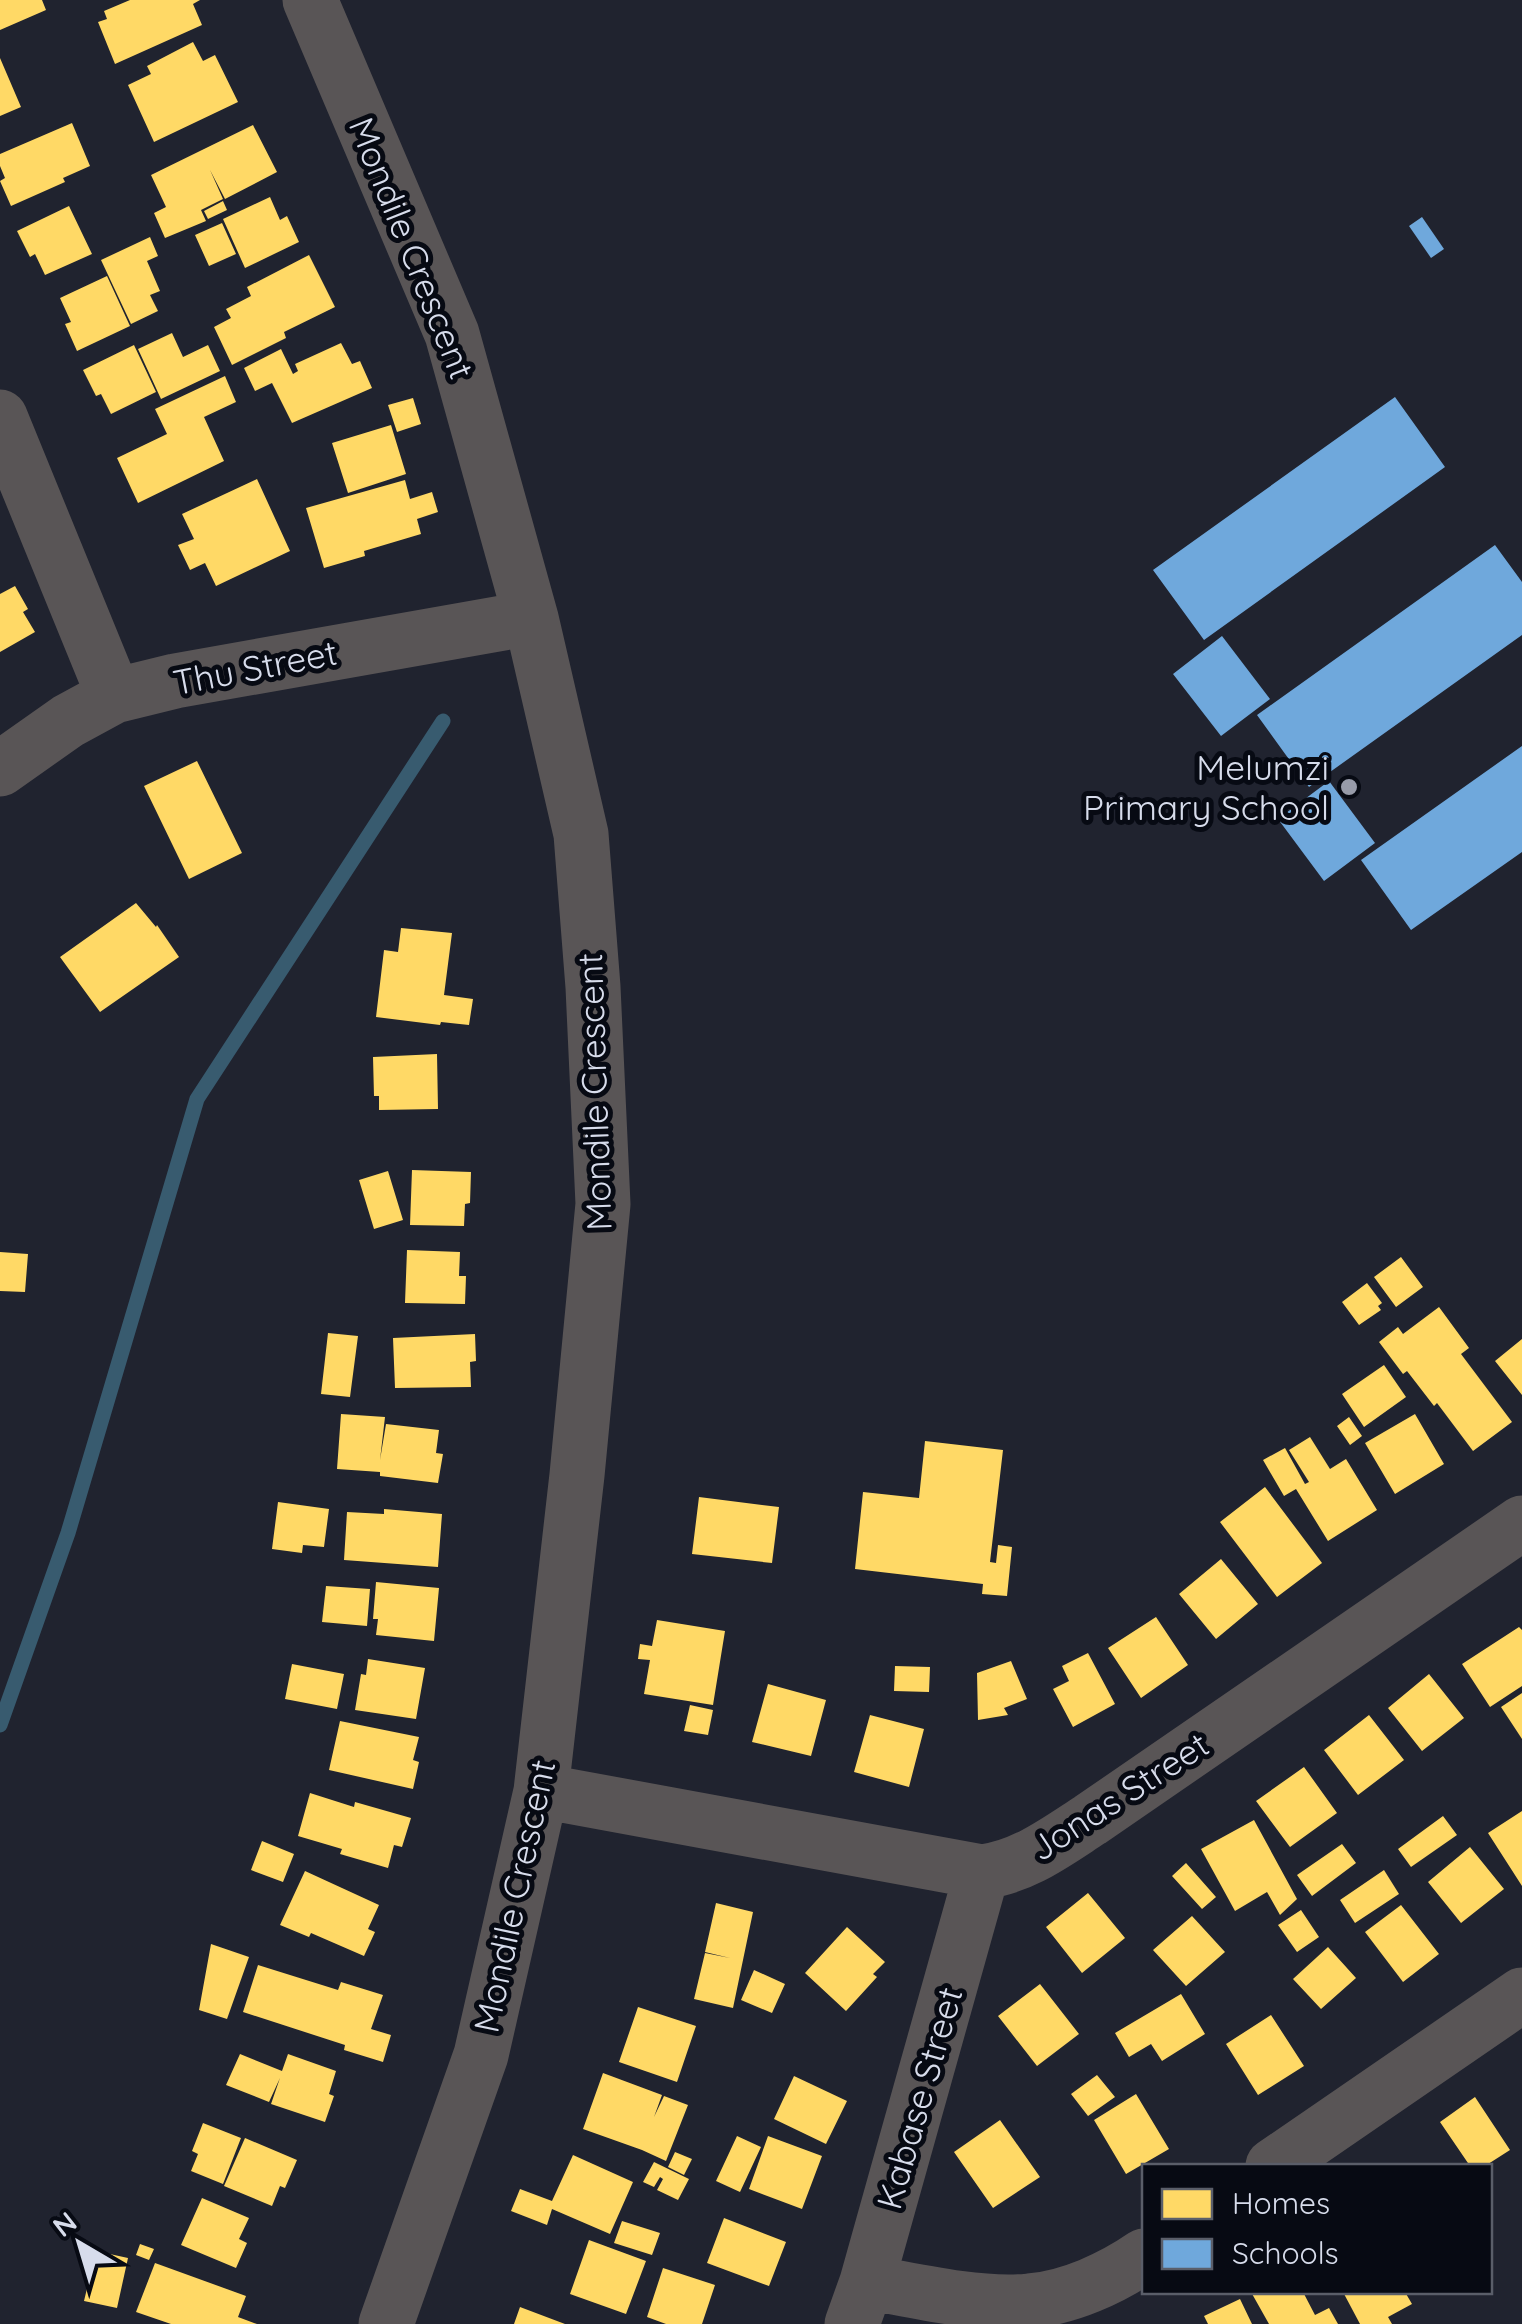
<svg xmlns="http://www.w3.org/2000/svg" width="1522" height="2324" font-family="Quicksand,sans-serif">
<rect width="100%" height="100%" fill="#20232f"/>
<path fill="#ffd966" d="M0 0H42L46 10 0 30Z
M130 0H200L193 4 202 25 115 64 98 22 107 19 104 11Z
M193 42 203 61 215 55 238 102 154 142 128 85 151 74 147 66Z
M0 58 21 107 0 116Z
M72 123 90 166 63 178 65 182 11 206 0 181 5 178 0 166V154Z
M253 125 277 172 225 199 210 170 223 199 201 210 206 221 165 238 154 213 166 207 151 175Z
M270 197 280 220 287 216 299 242 245 268 223 219Z
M223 201 227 210 208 219 204 211Z
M69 206 92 254 45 275 35 254 30 257 17 231Z
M222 223 236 254 209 266 195 235Z
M150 237 158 256 147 261 160 291 150 295 158 311 131 324 101 260Z
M309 255 335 307 284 332 286 338 232 365 214 327 231 318 226 309 251 296 247 287Z
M107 276 130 326 77 351 65 324 71 322 60 298Z
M172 333 183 357 208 345 220 371 161 399 138 349Z
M341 343 352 364 360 361 372 388 292 423 272 383 255 391 244 368 281 349 293 374 298 371 295 364Z
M134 345 156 392 111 414 101 394 96 396 83 370Z
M225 376 236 402 204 417 224 461 138 503 117 458 167 434 155 409Z
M413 398 421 424 397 432 388 405Z
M391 425 406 474 348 493 332 443Z
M257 479 290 551 216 586 205 563 190 570 178 545 194 539 182 514Z
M405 480 410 499 432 492 438 512 417 519 421 534 364 551 365 556 324 568 306 508Z
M15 586 28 609 23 612 35 632 0 652V594Z
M197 761 242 853 189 879 144 786Z
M136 903 156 927 157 925 179 957 100 1012 60 957Z
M401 928 452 933 444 995 473 999 469 1025 441 1022 440 1025 376 1017 384 950 398 952Z
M437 1054 438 1109 379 1110V1096H374L373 1057Z
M412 1170 471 1172 470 1203 465 1204 464 1226 410 1225Z
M388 1171 403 1220 374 1229 359 1180Z
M407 1250 460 1252 459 1276H466L465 1304 405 1303Z
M0 1252 28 1254 25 1292 0 1291Z
M1401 1257 1423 1287 1396 1307 1374 1277Z
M1367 1283 1382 1303 1378 1306 1381 1310 1359 1325 1342 1302Z
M1439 1307 1469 1348 1461 1354 1512 1422 1473 1451 1437 1403 1434 1406 1407 1371 1403 1374 1379 1342 1398 1327 1403 1334Z
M328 1333 358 1336 350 1397 321 1394Z
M475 1334 476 1361 470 1362 471 1387 395 1388 393 1338Z
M1522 1339V1395L1495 1361Z
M1384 1365 1406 1397 1364 1427 1342 1394Z
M341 1414 385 1417 380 1460 386 1424 439 1430 436 1453 443 1454 438 1483 380 1476V1472L337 1469Z
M1415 1414 1444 1464 1395 1494 1365 1443Z
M1349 1417 1362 1436 1350 1445 1337 1426Z
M1310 1437 1330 1469 1346 1459 1377 1510 1328 1541 1296 1489 1284 1496 1263 1460 1285 1448 1305 1484 1309 1482 1289 1450Z
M925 1441 1003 1450 990 1562 996 1563 998 1545 1012 1547 1007 1596 982 1594 983 1584 855 1569 863 1492 919 1498Z
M1265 1487 1322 1563 1277 1597 1220 1522Z
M699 1497 779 1507 772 1563 692 1554Z
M278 1502 329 1509 324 1547 303 1545 302 1553 272 1549Z
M384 1509 442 1514 438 1567 344 1560 347 1512 384 1514Z
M1221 1559 1258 1604 1216 1639 1179 1594Z
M376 1582 439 1588 434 1641 376 1635 378 1619H373Z
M326 1586 370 1589 367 1626 322 1622Z
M1156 1617 1188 1665 1141 1698 1108 1648Z
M657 1620 725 1631 713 1705 644 1694 650 1660 638 1659 640 1644 652 1646Z
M1519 1627 1522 1630V1686L1490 1707 1462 1664Z
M1088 1653 1115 1704 1073 1727 1053 1689 1069 1681 1062 1666Z
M368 1659 425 1668 416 1719 355 1710 361 1674 366 1675Z
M1011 1661 1027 1699 1004 1708 1008 1715 978 1720 977 1673Z
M292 1664 344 1674 337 1709 285 1699Z
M895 1666 930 1667 929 1692 894 1691Z
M1429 1674 1464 1718 1422 1751 1388 1708Z
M768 1684 826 1700 811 1756 752 1742Z
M1522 1693V1739L1501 1707Z
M690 1705 713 1710 708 1735 684 1731Z
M870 1715 924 1729 909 1787 854 1772Z
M1369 1715 1404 1760 1358 1795 1324 1750Z
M340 1721 419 1737 413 1760 419 1762 413 1789 329 1770Z
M1304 1767 1337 1813 1290 1847 1256 1801Z
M310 1793 354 1807 355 1802 411 1818 402 1847 394 1845 388 1868 340 1854 342 1849 298 1836Z
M1522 1811V1886L1488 1833Z
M1443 1816 1457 1835 1411 1867 1398 1849Z
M1254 1820 1297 1899 1280 1915 1267 1892 1235 1911 1201 1849Z
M262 1841 294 1854 283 1882 251 1870Z
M1342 1844 1356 1863 1312 1896 1297 1875Z
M1470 1847 1504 1889 1461 1923 1428 1882Z
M1186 1863 1216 1897 1202 1909 1172 1876Z
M1384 1870 1399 1894 1355 1923 1340 1900Z
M305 1871 379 1905 368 1929 375 1932 364 1956 311 1933 309 1937 280 1925Z
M1088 1893 1125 1938 1082 1973 1046 1927Z
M716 1903 753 1912 733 2008 694 1999 705 1953 730 1958 705 1952Z
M1401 1905 1439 1954 1403 1982 1365 1932Z
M1301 1910 1319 1937 1297 1952 1278 1925Z
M1192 1916 1225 1952 1186 1986 1153 1950Z
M847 1927 885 1962 873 1974 877 1977 846 2011 805 1973Z
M211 1944 249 1957 227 2019 199 2010Z
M1328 1947 1356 1978 1321 2009 1293 1979Z
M258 1965 338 1990 341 1982 383 1995 371 2029 391 2035 383 2062 344 2050 345 2045 243 2012Z
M754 1970 785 1984 772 2013 741 2000Z
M1040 1984 1079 2034 1037 2066 998 2016Z
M1181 1994 1205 2034 1162 2061 1151 2044 1129 2057 1115 2033Z
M638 2007 696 2026 677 2082 619 2062Z
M1271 2015 1304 2066 1258 2095 1226 2044Z
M240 2054 282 2071 288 2054 336 2071 329 2094 334 2096 325 2122 271 2104 280 2078 269 2102 226 2085Z
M603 2073 662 2095 654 2117 664 2096 688 2105 666 2161 642 2150 583 2129Z
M1097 2075 1115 2097 1088 2116 1071 2094Z
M794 2076 847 2101 826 2144 774 2119Z
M1136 2094 1169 2149 1126 2174 1094 2120Z
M1475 2097 1510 2150 1485 2166H1470L1440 2122Z
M1000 2120 1040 2177 993 2208 954 2152Z
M203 2123 241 2138 223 2184 191 2171 198 2154 192 2151Z
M737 2136 761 2147 740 2192 716 2181Z
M768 2136 822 2156 802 2209 749 2189Z
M245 2138 297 2160 285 2188 280 2186 272 2206 224 2186Z
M675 2152 692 2159 684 2175 668 2167Z
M573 2155 633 2182 610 2234 552 2209 547 2225 511 2211 520 2189 552 2201Z
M654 2162 689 2179 678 2200 657 2190 663 2179 660 2177 654 2187 643 2182Z
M202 2198 249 2218 239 2239 247 2243 236 2268 181 2245Z
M724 2218 786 2242 769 2286 707 2263Z
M622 2221 660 2233 652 2255 614 2243Z
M589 2240 646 2261 626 2314 570 2294Z
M140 2244 154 2249 149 2260 136 2255Z
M96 2251 128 2258 117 2308 84 2301Z
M155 2263 246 2296 238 2317 257 2324H171L136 2312Z
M663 2268 715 2285 702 2324H666L647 2317Z
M1251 2292H1303L1315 2315 1329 2308 1338 2324H1269Z
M1343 2292H1405L1412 2304 1388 2317 1392 2324H1360Z
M1240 2299 1252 2324H1208L1204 2316Z
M520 2307 565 2324H514Z"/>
<path fill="#6fa8dc" d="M1422 217 1444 249 1431 258 1409 226Z
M1395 397 1445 467 1204 640 1153 570Z
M1495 545 1522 582V635L1309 787 1257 715Z
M1222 636 1270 699 1221 736 1173 674Z
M1522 746V852L1411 930 1361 860Z
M1329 781 1375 843 1324 881 1278 819Z"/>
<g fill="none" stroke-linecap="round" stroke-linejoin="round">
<path stroke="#385b6f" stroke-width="15" d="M0 1725 68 1533 197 1099 443 721"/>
<path stroke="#595556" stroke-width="55" d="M310 0 452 334 531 618 581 834 593 987 603 1204 577 1475 541 1791 481 2055 386 2324
M0 417 114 696
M0 769 68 721 114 696 175 681 531 618
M541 1791 982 1872C1023 1867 1056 1842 1090 1820L1522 1523
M1273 2166 1522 1995
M867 2282C915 2291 981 2306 1029 2301 1069 2298 1112 2278 1144 2256
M852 2324 867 2282 982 1872"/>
</g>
<circle fill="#979ba9" stroke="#070a13" stroke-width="4" cx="1349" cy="787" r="10"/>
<g text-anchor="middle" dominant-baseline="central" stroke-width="10" stroke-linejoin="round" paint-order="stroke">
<g font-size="35" fill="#d7dceb" stroke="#070a13">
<text transform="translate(412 248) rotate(68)">Mondile Crescent</text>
<text transform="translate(255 667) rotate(-11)">Thu Street</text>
<text transform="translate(594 1092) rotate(-92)">Mondile Crescent</text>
<text transform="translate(1119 1796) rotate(-33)">Jonas Street</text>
<text transform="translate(514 1896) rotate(-78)">Mondile Crescent</text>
<text transform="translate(919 2098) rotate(-74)">Kabase Street</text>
</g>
<g font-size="35" fill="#d7dceb" stroke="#070a13" text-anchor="end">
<text x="1329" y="767">Melumzi<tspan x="1329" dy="40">Primary School</tspan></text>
</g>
</g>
<rect x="1142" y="2164" width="350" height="130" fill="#070a13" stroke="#5a5e69" stroke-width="2.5"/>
<rect x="1162" y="2189" width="50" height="30" fill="#ffd966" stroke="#5a5e69" stroke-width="2.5"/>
<text x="1232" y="2214" font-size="30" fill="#d7dceb">Homes</text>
<rect x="1162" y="2239" width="50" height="30" fill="#6fa8dc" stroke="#5a5e69" stroke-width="2.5"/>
<text x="1232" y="2264" font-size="30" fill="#d7dceb">Schools</text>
<g transform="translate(80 2244) rotate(322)" stroke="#070a13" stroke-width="8" paint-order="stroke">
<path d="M0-8L18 38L0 25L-18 38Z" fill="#d7dceb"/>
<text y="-15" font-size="28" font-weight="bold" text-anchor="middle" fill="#d7dceb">N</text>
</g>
</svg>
